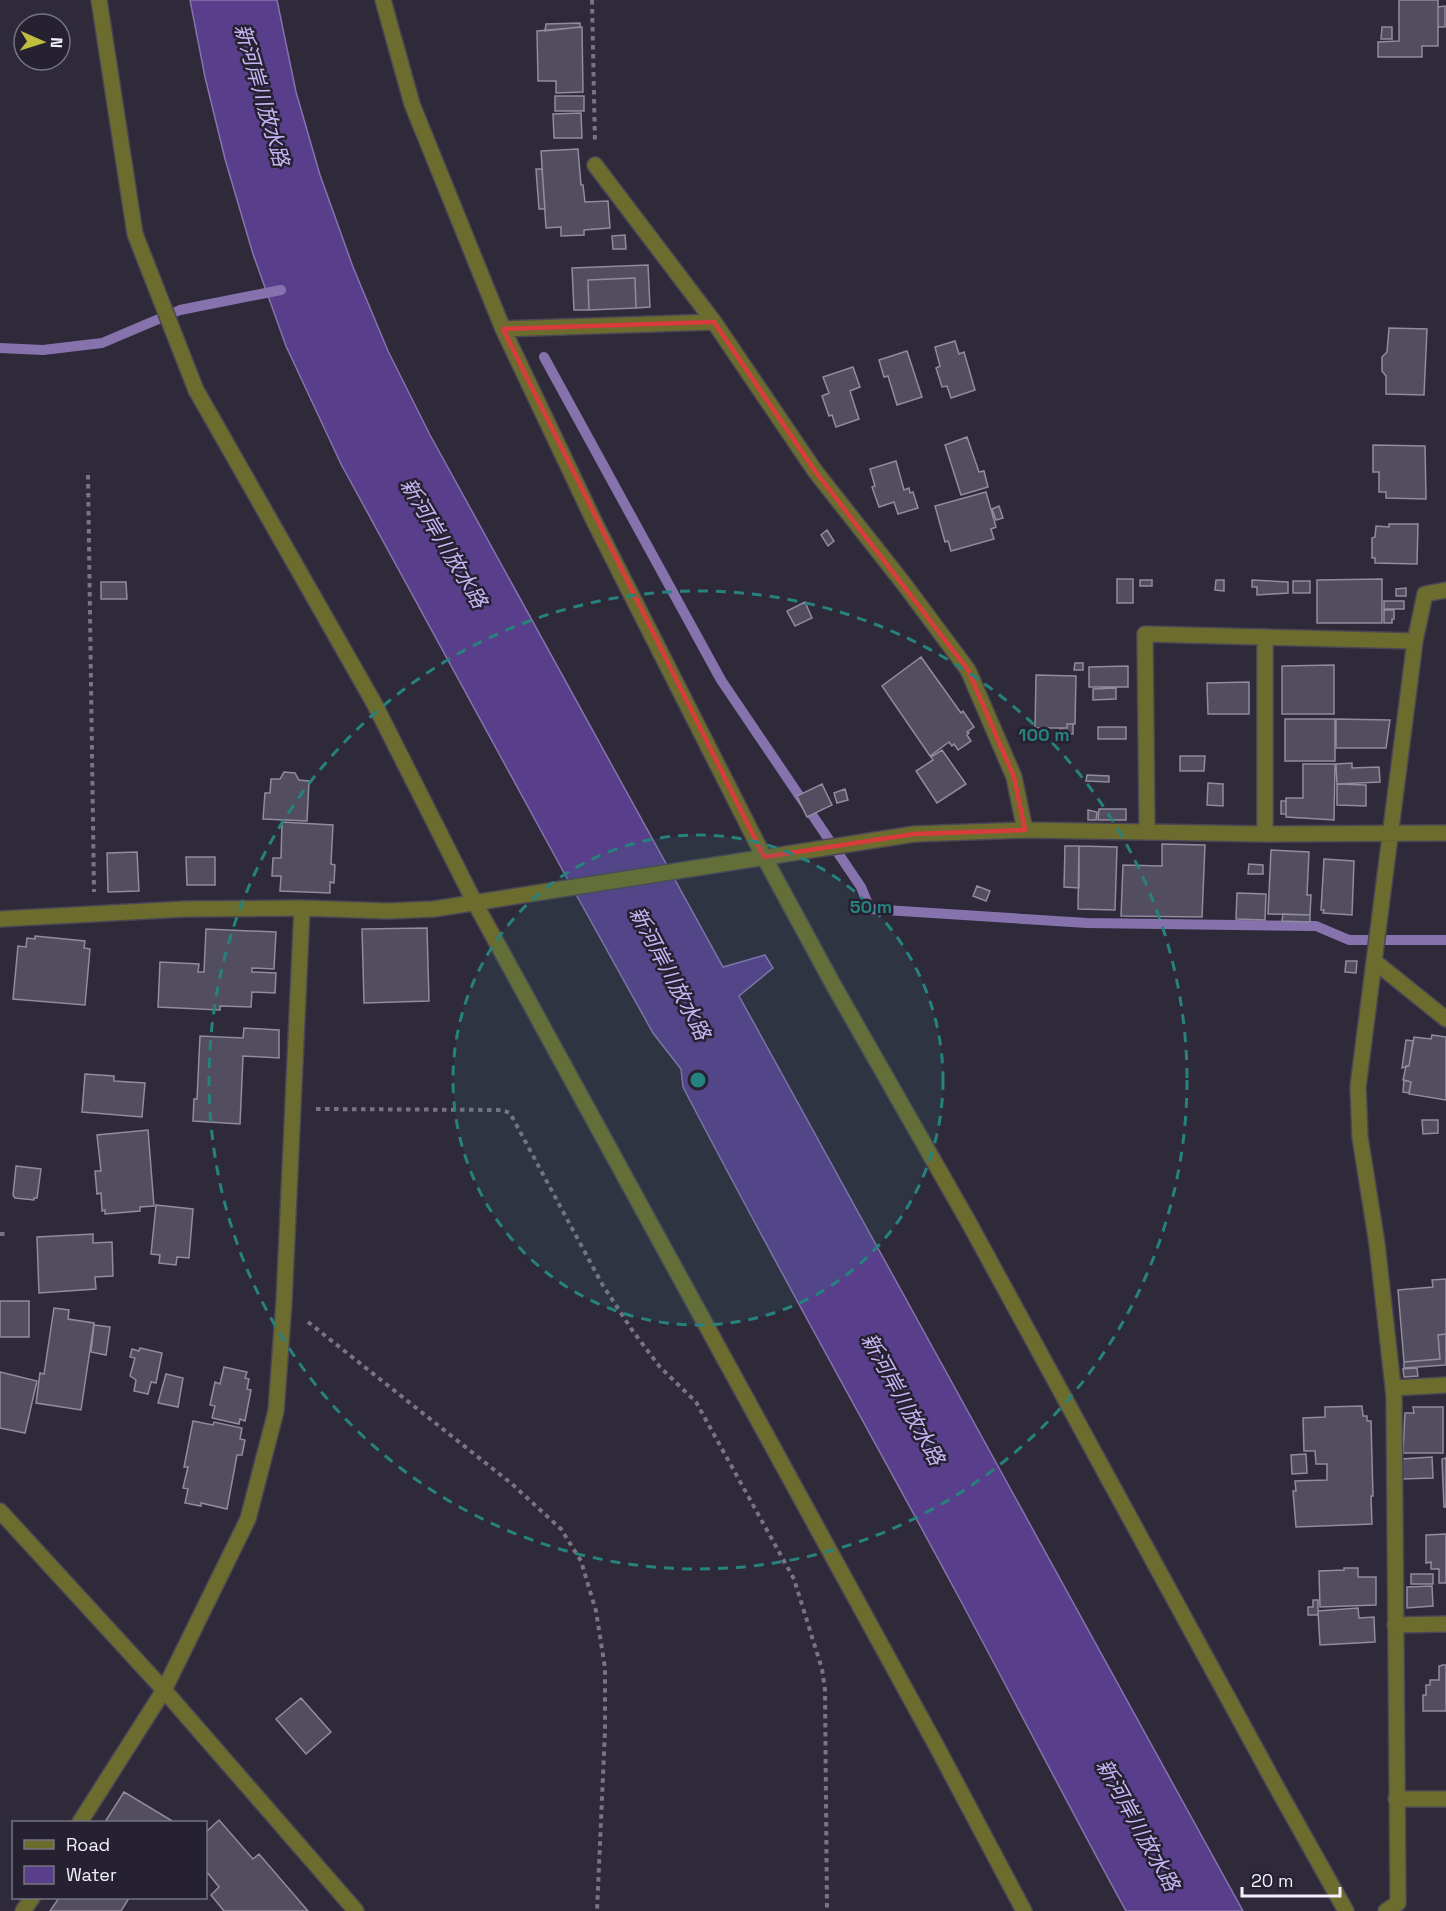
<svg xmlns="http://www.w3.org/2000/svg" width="1446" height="1911" font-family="'Space Grotesk','Noto Sans JP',sans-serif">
<rect width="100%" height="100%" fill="#2f2a3a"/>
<path fill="#583e8b" stroke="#8673ad" stroke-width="1.5" d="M190 0H277L296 92 320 175 353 267 388 351 430 435 723 967 765 955 773 968 739 996 1243 1911H1126C1068 1805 1013 1698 956 1592 865 1423 771 1257 683 1087L681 1069 653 1033 563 871 341 464 286 346 253 254 225 159 205 77Z"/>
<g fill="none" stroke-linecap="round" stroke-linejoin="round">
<path stroke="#8673ad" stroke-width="10" d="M0 348 43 350 102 343 180 310 281 290
M544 357 721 680 861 887 870 909 1087 923 1316 926 1349 940H1446"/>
</g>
<path fill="#524e5f" stroke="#908b9e" stroke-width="1.5" d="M1399 0H1438V46H1422V57H1378V42L1399 41Z
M1445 6V27H1438V7Z
M580 23V27L545 31 546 24Z
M582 27 583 92 556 93V81H538L537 31Z
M1382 27H1392V39H1381Z
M555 96H584V111H555Z
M581 113 582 138H554L553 114Z
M578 149 581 185H583L585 202 608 201 610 228 584 230V235L561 236V227L546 228 541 151Z
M536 169H542L545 209H539Z
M625 235 626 249H613L612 236Z
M648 265 650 307 636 308 635 278 588 280 589 310H574L572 268Z
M635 278 636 308 589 310 588 280Z
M1389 328 1427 329 1424 395 1386 394V376L1382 371V357L1387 352Z
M955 341 959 354 964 352 975 390 951 398 947 386 942 387 936 368 940 366 935 347Z
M907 351 922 397 897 405 888 376 884 377 879 360Z
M853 367 860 387 850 391 859 419 836 427 832 415 829 416 822 396 829 393 823 377Z
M967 437 979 472 984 471 988 487 961 495 945 445Z
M1373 445 1425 446 1426 499 1386 498V492H1379V472H1373Z
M896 461 904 490 909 488 910 493 913 492 918 508 898 514 894 502 879 507 872 487 875 486 870 469Z
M986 492 996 527 991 529 994 539 951 551 948 541 945 542 935 506Z
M999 506 1003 518 996 520 992 509Z
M1389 524H1418L1417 564 1375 563V558H1372V538L1375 537 1376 526 1389 527Z
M827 530 834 541 828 546 821 535Z
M1117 579H1133V603H1117Z
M1382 579V623H1317V580Z
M1140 580H1152V586H1140Z
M1216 580H1224V591L1215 590Z
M1252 580 1288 582V593L1257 595V587H1252Z
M1293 581H1310V593H1293Z
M101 582H126L127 599H101Z
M1406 588V596H1396V589Z
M1384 601H1404V609H1384Z
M805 602 812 618 795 626 787 611Z
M1384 610H1394V619H1392V623H1384Z
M921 657 961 713 963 711 974 727 967 732 969 733 967 735 971 741 958 750 954 744 952 746 949 742 930 756 882 686Z
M1075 663H1083V670H1074Z
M1334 665V714H1282V666Z
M1128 666V687H1089V667Z
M1036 675 1076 676 1075 724H1067V728H1035Z
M1249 682V714H1208L1207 683Z
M1116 688V699L1093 700V689Z
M1285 719H1335V761H1285Z
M1336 719 1390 720 1386 748H1336Z
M1067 724H1073V734H1060V728H1067Z
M1098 727H1126V739H1098Z
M942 750 966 784 937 803 916 771 933 760 931 757Z
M1180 756H1205L1204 771H1180Z
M1352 763V768L1379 767 1380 782 1337 784 1336 764Z
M1303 764H1335L1334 820 1286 817V798H1303Z
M284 772 295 773 299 780 309 781 307 821 263 819 265 793H270L271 779H280Z
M1087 775 1109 776V782L1086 781Z
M1208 783 1223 784V806L1207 805Z
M822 784 832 805 807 817 797 796Z
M1337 784 1366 785V806L1337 805Z
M845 789 848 800 837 803 834 793Z
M1281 801H1286V814H1281Z
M1099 809H1126V820H1098Z
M1088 810 1097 812 1096 820H1088Z
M282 822 333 825 331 864 335 865 334 883 330 882V893L280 891 281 876H272L273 858H281Z
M1162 844 1205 845 1202 917 1121 916 1123 865 1162 866Z
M1065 846H1079V888L1064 887Z
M1079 846 1117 847 1115 910 1078 909Z
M1271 850 1309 852 1307 895H1311L1310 915 1268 914Z
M137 852 139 891 108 892 107 853Z
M186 857H215V885H187Z
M1324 859 1354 861 1352 915 1323 913 1324 910H1321Z
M1249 864 1263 865V874H1248Z
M977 886 990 891 986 901 973 896Z
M1237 893 1266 894 1265 920 1236 919Z
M1283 914 1310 915V922L1282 921Z
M427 928 429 1001 364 1003 362 929Z
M206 929 276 932 274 969 252 968V972L276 973 275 993 252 992 251 1007 220 1006V1010L158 1007 160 962 199 964 198 972H204Z
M35 936 85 941 84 948 90 949 85 1005 13 999 18 946 26 947 27 938 35 939Z
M1346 961H1357L1356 973 1345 972Z
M244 1028 279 1030V1058L243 1056 240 1124 193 1121 194 1099H197L200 1036 243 1038Z
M1432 1035 1446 1037V1100L1409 1094 1411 1082 1403 1080 1406 1066H1409L1414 1037 1431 1039Z
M1406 1040 1413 1041 1409 1066 1402 1068Z
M85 1074 114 1076V1081L145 1083 142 1117 82 1112Z
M1404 1080 1411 1082 1409 1093 1403 1092Z
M1422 1120H1438V1133L1423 1134Z
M148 1130 154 1206 140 1207V1211L105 1214V1210L102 1211 101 1193 97 1194 95 1171H101L97 1135Z
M16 1166 41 1169 37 1198H34V1200L15 1198 13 1195Z
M156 1205 193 1209 189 1258 177 1257 176 1265 159 1263 160 1255 151 1254Z
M93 1234V1243L112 1242 113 1276 95 1277 96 1289 39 1293 37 1237Z
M1446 1279V1334L1438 1335 1440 1359 1404 1362 1398 1290 1433 1287 1432 1280Z
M0 1301H29V1337H0Z
M54 1308 69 1310 68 1319 94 1323 81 1410 36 1403 40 1373 44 1374Z
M94 1325 110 1327 106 1355 91 1352Z
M1446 1334V1365L1404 1368V1362L1440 1359 1438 1335Z
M140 1348 162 1353 156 1383 151 1382 148 1394 134 1391 136 1380 130 1376 135 1358 130 1357 132 1349 139 1351Z
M224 1367 247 1372 245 1378 249 1379 247 1389 251 1390 245 1421 240 1419 239 1424 212 1418 215 1406 210 1405 215 1382 220 1384Z
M1417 1368 1418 1376 1404 1377 1403 1369Z
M0 1372 37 1381 25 1433 0 1428Z
M166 1374 183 1378 178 1407 158 1403Z
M1362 1406 1363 1416H1367V1421H1371L1373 1496H1371L1372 1524 1296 1527 1293 1491H1296L1295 1481 1327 1480V1464H1316L1315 1451H1304L1303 1418 1325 1417V1407Z
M1413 1407H1443V1453H1403L1405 1413H1414Z
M193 1421 213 1425 214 1422 242 1428 240 1439 245 1440 242 1455H237L227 1509 201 1503V1506L185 1503 188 1489 183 1488 188 1467H184Z
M1306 1454 1307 1473 1292 1474 1291 1455Z
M1432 1457 1433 1478 1402 1479 1401 1459Z
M1446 1458V1507H1444L1442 1459Z
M1446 1534V1583H1439V1569H1431V1562L1426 1563V1535Z
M1344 1568H1358V1577H1376V1605L1320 1607 1319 1571 1344 1570Z
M1411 1574H1433V1584H1411Z
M1432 1586 1433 1606 1407 1608V1587Z
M1313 1600H1318V1615H1308V1607H1313Z
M1358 1608 1359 1618 1374 1617 1375 1642 1320 1645 1318 1611Z
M1443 1665H1446V1711H1423V1695H1426V1685H1430V1680H1439V1666Z
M301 1698 331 1732 306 1754 276 1719Z
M124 1792 174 1822H105Z
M219 1820 253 1859 259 1854 308 1911H224L211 1895 219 1887 206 1871V1832Z
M59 1898H129L121 1911H50Z"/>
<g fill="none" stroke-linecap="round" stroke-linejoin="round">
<g stroke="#4a4655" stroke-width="18">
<path id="minor" d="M99 0 135 234 196 390 374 703 475 903 937 1747 1024 1911
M383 0 412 104 503 329 594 521 764 857 834 986 968 1221 1276 1786 1346 1911
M595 165 714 322 815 471 904 584 968 670 1014 777 1025 830
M503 329 714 322
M1147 831 1145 634 1415 641 1425 594 1446 590
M1265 834V637
M0 919 185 909 302 908 387 911 434 909 914 834 1025 830 1265 834 1446 833
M1374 961 1446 1019
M1394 1388 1446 1385
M0 1511 164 1690 356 1911
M1395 1625 1446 1624
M1396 1799H1446
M80 1822 164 1690 248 1519 276 1411 284 1302 302 908
M23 1911 32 1898
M1386 1911 1398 1903 1394 1396 1377 1244 1360 1137 1358 1087 1415 641"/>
</g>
<path stroke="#797483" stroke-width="4" stroke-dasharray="4.5 4.5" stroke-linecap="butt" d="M592 0 595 143
M88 475 94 892
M316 1109 502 1110 510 1113 602 1284 632 1330 660 1367 696 1402 794 1579 822 1669 825 1689 827 1911
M0 1234H6
M308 1322 512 1484 561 1529 581 1561 596 1611 605 1668V1731L597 1911"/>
<use href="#minor" stroke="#6d6c2f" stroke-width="15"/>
</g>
<path fill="none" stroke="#d93c3d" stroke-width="4.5" stroke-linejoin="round" d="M714 322 815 471 968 670 1014 777 1025 830 914 834 764 857 503 329Z"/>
<circle cx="698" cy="1080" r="245" fill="#26827c" fill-opacity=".12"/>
<g fill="none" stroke="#26827c" stroke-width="3" stroke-dasharray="10 8">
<circle cx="698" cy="1080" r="245"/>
<circle cx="698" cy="1080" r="489"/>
</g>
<g text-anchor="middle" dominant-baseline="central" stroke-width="5" stroke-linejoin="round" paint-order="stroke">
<g font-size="21" font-style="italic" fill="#c7b6f6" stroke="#252130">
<text transform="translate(262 95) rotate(74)">新河岸川放水路</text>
<text transform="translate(444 543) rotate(59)">新河岸川放水路</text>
<text transform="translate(670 973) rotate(62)">新河岸川放水路</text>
<text transform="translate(903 1399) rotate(61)">新河岸川放水路</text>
<text transform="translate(1138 1825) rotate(61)">新河岸川放水路</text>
</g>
</g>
<circle cx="698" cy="1080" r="9" fill="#26827c" stroke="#252130" stroke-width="3"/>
<g font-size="18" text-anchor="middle" font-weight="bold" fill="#26827c" stroke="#252130" stroke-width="5" stroke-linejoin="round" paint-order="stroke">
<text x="1044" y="741">100 m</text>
<text x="871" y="913">50 m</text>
</g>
<rect x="12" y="1821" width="195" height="78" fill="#252130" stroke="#777481" stroke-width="1.5"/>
<rect x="24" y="1840" width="30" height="9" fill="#6d6c2f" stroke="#777481" stroke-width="1.5"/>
<text x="66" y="1851" font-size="18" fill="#f3f0fb">Road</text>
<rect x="24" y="1866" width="30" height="18" fill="#583e8b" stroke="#777481" stroke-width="1.5"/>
<text x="66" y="1881" font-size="18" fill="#f3f0fb">Water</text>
<g transform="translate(42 42) rotate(93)"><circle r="28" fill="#252130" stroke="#777481" stroke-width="1.5"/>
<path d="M0-4.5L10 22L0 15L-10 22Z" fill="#c0be40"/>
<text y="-9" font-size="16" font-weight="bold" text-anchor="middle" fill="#f3f0fb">N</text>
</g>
<path d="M1242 1887v9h98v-9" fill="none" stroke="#f3f0fb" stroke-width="3"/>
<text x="1251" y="1887" font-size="18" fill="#f3f0fb" stroke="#252130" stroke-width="4.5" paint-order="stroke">20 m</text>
</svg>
